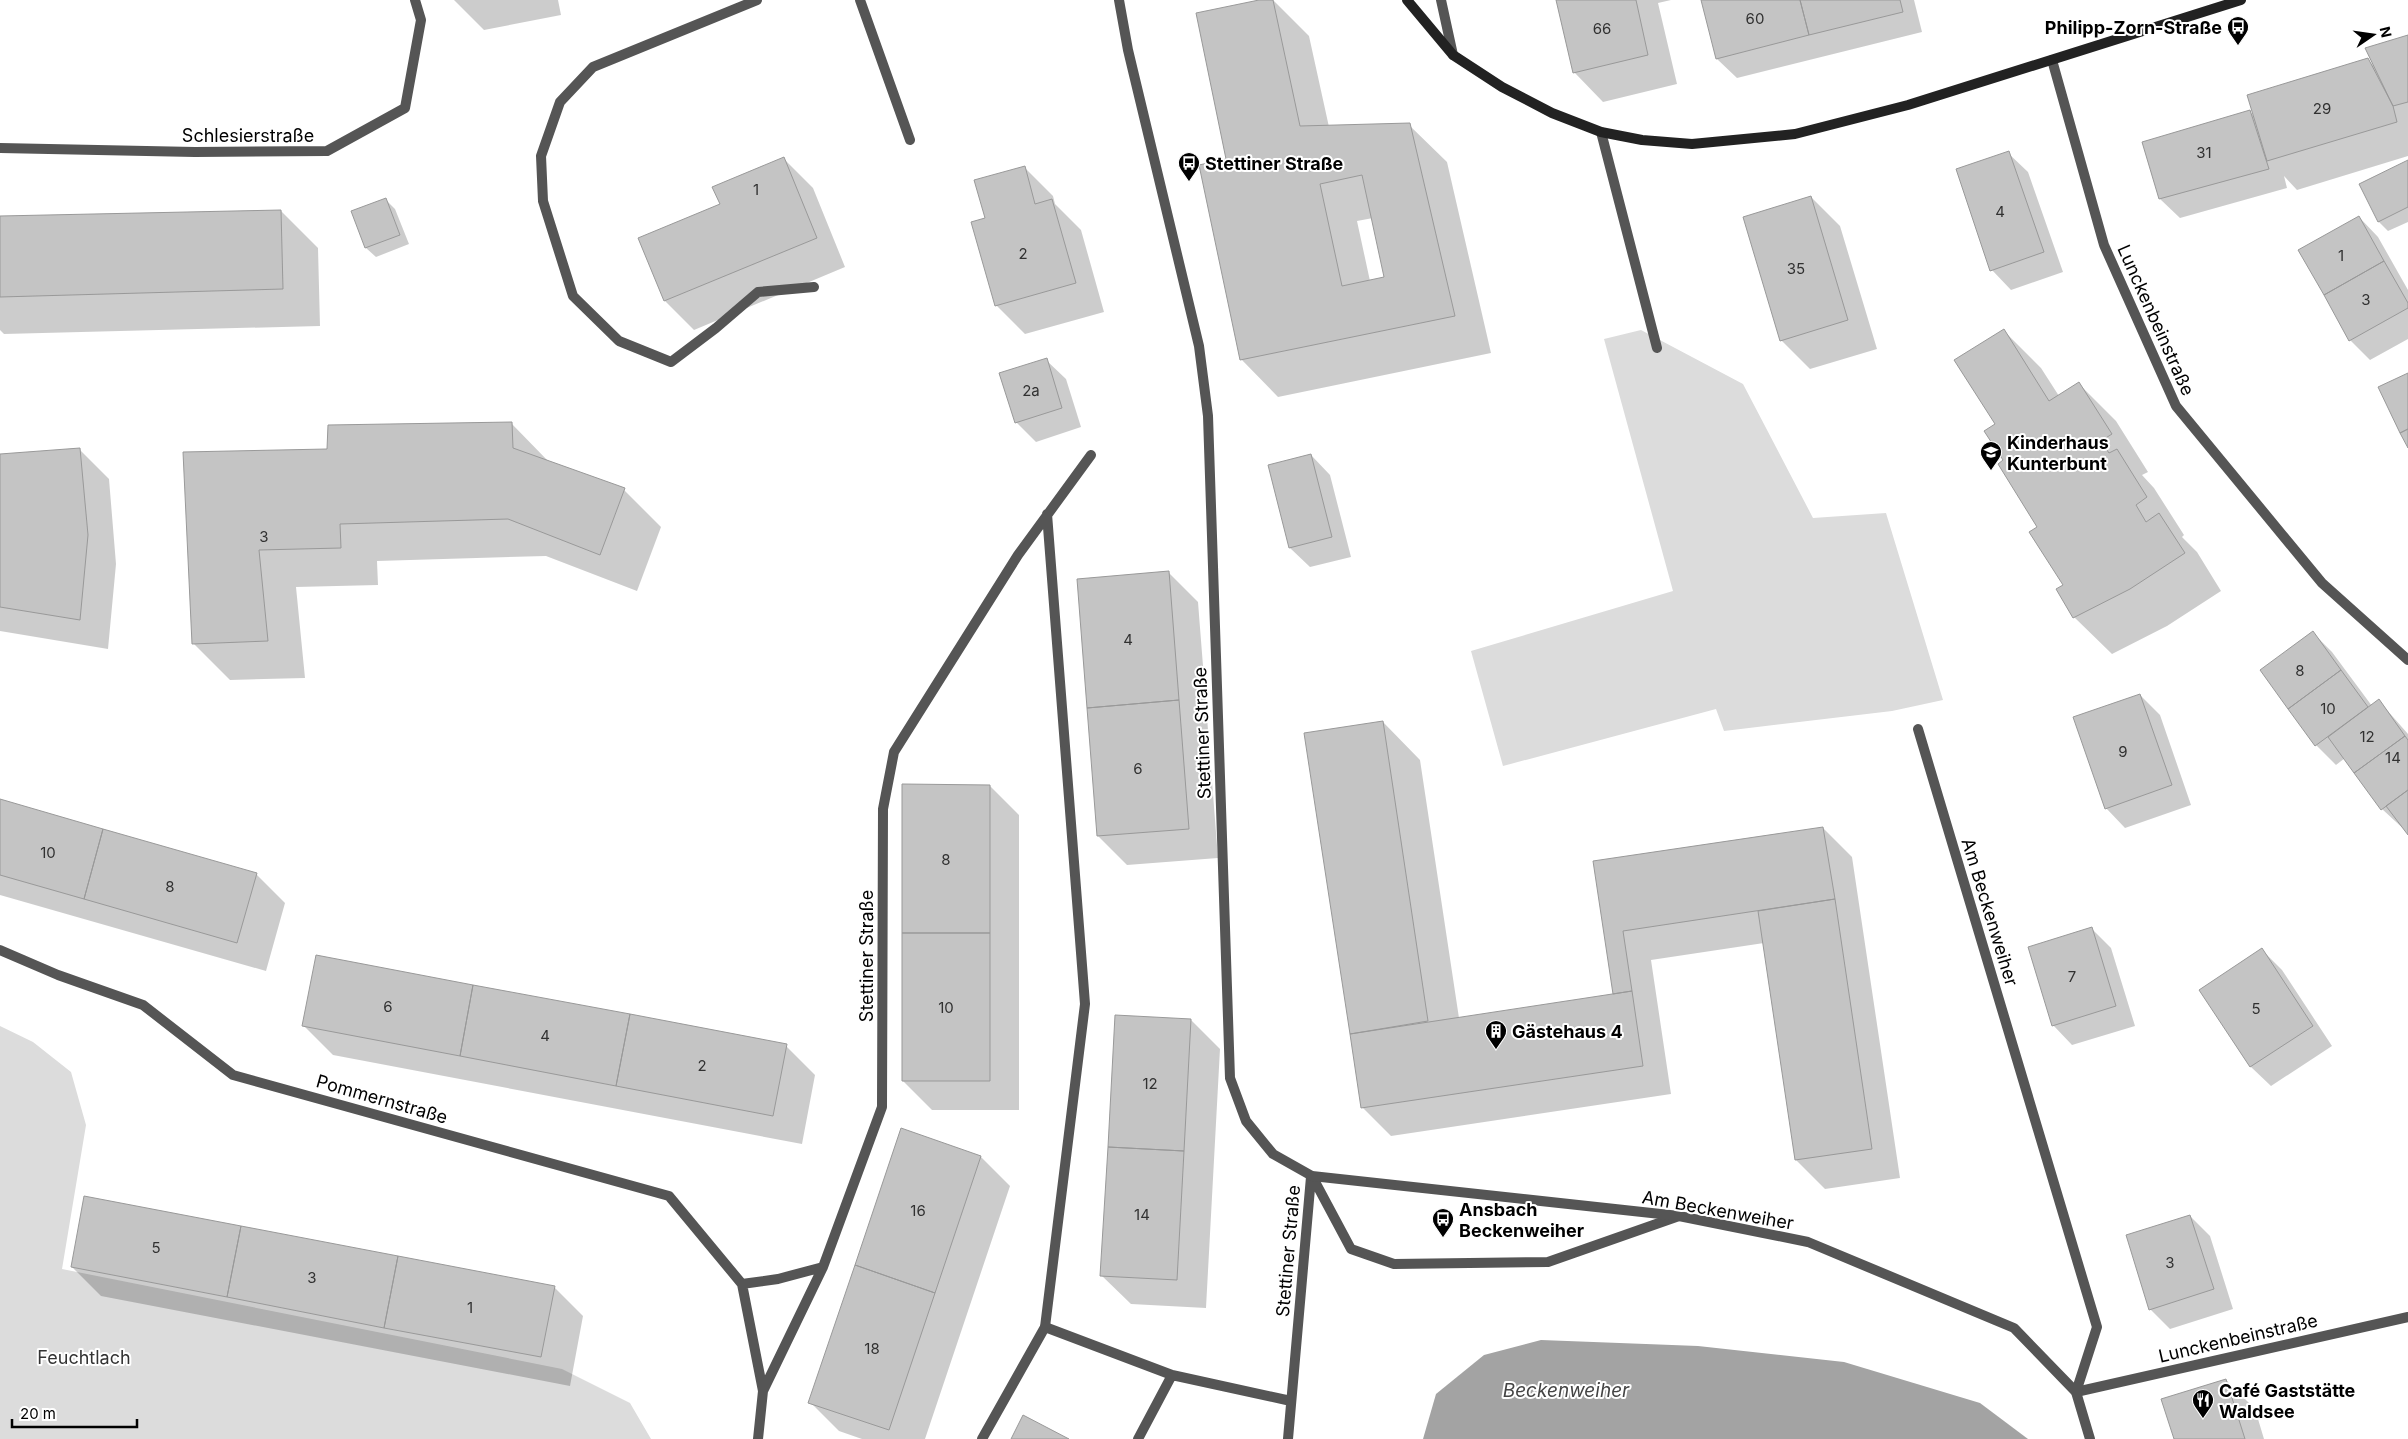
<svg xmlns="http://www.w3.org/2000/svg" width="2408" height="1439" font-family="Inter,sans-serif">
<rect width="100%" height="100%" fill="#fff"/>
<path fill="#dcdcdc" d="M1641 330 1743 384 1813 518 1886 513 1943 700 1892 711 1724 731 1716 709 1503 766 1471 651 1673 591 1604 339Z
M0 1026 33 1042 71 1072 86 1125 62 1269 562 1369 630 1403 651 1439H0Z"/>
<path fill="#a3a3a3" d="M1541 1340 1698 1346 1844 1362 1980 1403 2028 1439H1423L1436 1394 1484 1355Z"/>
<path fill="#0003" fill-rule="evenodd" d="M454 0H558L561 15 484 30Z
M1265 0H1273L1309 36 1329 127 1409 125 1447 162 1491 353 1278 397 1241 359 1228 160ZM1373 218 1386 278 1370 281 1357 221Z
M1557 0H1671L1658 3 1677 84 1603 102 1574 72Z
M1702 0H1914L1922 32 1737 78 1717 59Z
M2408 37V156L2297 190 2284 176 2287 188 2180 218 2160 199 2250 112 2254 116 2368 60 2374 66Z
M2008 153 2028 172 2063 272 2011 290 1992 270Z
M784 159 813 188 845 267 694 330 665 301 721 205Z
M2408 161V222L2388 231 2379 222 2360 185Z
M1024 167 1053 196 1055 204 1081 230 1104 312 1025 334 996 305 987 219Z
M1811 197 1840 226 1877 349 1810 369 1781 340Z
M385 199 395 209 409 244 376 257 366 248 352 212Z
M281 211 318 248 320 326 4 334 0 330V218Z
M2359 217 2378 237 2408 290V339L2370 360 2350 340Z
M2004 331 2041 368 2059 396 2079 384 2116 421 2148 472 2142 475 2154 488 2184 535 2182 537 2197 552 2221 591 2167 626 2112 654 2074 617 2065 585 2039 527 2004 461 1997 425Z
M1046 360 1066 379 1081 427 1036 442 1016 422Z
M511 423 549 462 624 490 661 527 637 591 546 556 377 561 378 585 296 587 305 678 230 680 193 643 329 450Z
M80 450 109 479 116 564 108 649 0 631V456Z
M1311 455 1330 475 1351 557 1310 567 1290 548Z
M1169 573 1198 602 1218 858 1127 865 1098 836Z
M2313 633 2332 652 2372 706 2379 701 2408 734V833L2382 809 2345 758 2336 765 2316 745Z
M2140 695 2160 715 2191 805 2125 828 2106 808Z
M1383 722 1420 760 1459 1018 1614 995 1594 862 1823 828 1852 857 1900 1178 1825 1189 1796 1160 1764 943 1651 960 1671 1094 1391 1136 1362 1107 1306 734Z
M990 786 1019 815V1110H932L903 1081Z
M0 800 256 874 285 903 266 971 0 895Z
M2091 928 2111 948 2135 1026 2072 1045 2053 1025Z
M2262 950 2282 970 2332 1046 2271 1086 2251 1067 2201 990Z
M1191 1020 1220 1049 1206 1308 1131 1304 1101 1275Z
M304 1026 786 1046 815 1075 802 1144 333 1055Z
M981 1157 1010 1186 925 1439H862L839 1431 810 1402Z
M2190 1216 2210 1236 2233 1309 2170 1329 2150 1309Z
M72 1267 554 1287 583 1316 570 1386 101 1296Z
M2226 1380 2255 1409 2264 1439H2175Z"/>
<path fill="#c4c4c4" stroke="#999" fill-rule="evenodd" d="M1259 0H1273L1300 126 1410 123 1455 316 1240 360 1199 165 1226 159 1196 13ZM1362 175 1384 277 1342 286 1320 184Z
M1556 0H1636L1648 55 1573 73Z
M1701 0H1800L1809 35 1716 59Z
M1800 0H1900L1903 12 1809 35Z
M2408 35V102L2393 106 2365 48Z
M2368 58 2393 106 2397 122 2267 161 2247 95Z
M2250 110 2269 169 2159 199 2142 142Z
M2009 151 2044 252 1990 271 1956 169Z
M784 157 817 238 664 301 638 238 720 204 712 187Z
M2408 160V207L2378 222 2359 184Z
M1025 166 1035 204 1052 199 1076 283 995 306 971 222 985 218 974 180Z
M1811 196 1848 320 1780 341 1743 217Z
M386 198 400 235 365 248 351 211Z
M281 210 283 289 0 297V216Z
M2359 216 2384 261 2324 295 2298 250Z
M2384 261 2408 303V308L2349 341 2324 295Z
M2004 329 2049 401 2079 382 2112 434 2101 441 2109 453 2117 449 2147 497 2136 505 2146 522 2159 513 2185 553 2130 589 2073 618 2056 589 2063 585 2029 532 2037 527 1998 464 2003 460 1984 431 1995 424 1954 360Z
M1047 358 1062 408 1015 423 999 373Z
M2408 373V429L2400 433 2378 387Z
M512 422 513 448 625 488 600 555 508 519 340 524 341 548 259 550 268 641 192 644 183 452 327 449 328 425Z
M2408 429V448L2400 433Z
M80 448 88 535 80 620 0 607V454Z
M1311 454 1332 537 1289 548 1268 465Z
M1169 571 1179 700 1087 708 1077 579Z
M2313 631 2341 670 2288 709 2260 670Z
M2341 670 2368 707 2315 746 2288 709Z
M2140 694 2172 785 2105 809 2073 717Z
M2379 699 2405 736 2354 773 2328 737Z
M1179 700 1189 829 1097 836 1087 708Z
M1383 721 1428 1021 1350 1034 1304 733Z
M2405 736 2408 740V790L2381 810 2354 773Z
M902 784 990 785V933H902Z
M2408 790V835L2386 806Z
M0 799 103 829 84 899 0 875Z
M1823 827 1835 899 1623 931 1632 991 1613 994 1593 861Z
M103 829 257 873 237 943 84 899Z
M1835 899 1872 1149 1795 1160 1758 911Z
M2092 927 2116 1006 2052 1026 2028 947Z
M902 933H990V1081H902Z
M2262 948 2313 1026 2250 1067 2199 990Z
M316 955 473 985 460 1056 302 1026Z
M473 985 630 1014 616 1086 460 1056Z
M1632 991 1643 1066 1361 1108 1350 1034Z
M630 1014 787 1044 773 1116 616 1086Z
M1115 1015 1191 1019 1184 1151 1108 1147Z
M901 1128 981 1156 935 1293 855 1265Z
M1108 1147 1184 1151 1177 1280 1100 1276Z
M84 1196 241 1226 227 1297 71 1267Z
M2190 1215 2214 1289 2149 1310 2126 1235Z
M241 1226 398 1256 384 1328 227 1297Z
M398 1256 555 1286 541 1357 384 1328Z
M855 1265 935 1293 889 1430 808 1403Z
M2226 1379 2245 1439H2174L2161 1399Z
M1023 1415 1069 1439H1011Z"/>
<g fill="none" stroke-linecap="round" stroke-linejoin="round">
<path stroke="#555" stroke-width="10" d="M757 0 593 67 560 102 541 156 543 201 573 296 619 341 671 362 716 328 758 292 814 287
M860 0 910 140
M1601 132 1657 348
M1312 1176 1351 1249 1394 1264 1548 1262 1679 1216
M1045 1327 1172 1375
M2076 1392 2408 1317
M1138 1439 1172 1375 1291 1401
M1288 1439 1311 1177"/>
<path stroke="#555" stroke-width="10" d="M1119 0 1128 50 1199 346 1208 416 1230 1078 1246 1121 1273 1154 1312 1176 1679 1216 1808 1242 2014 1328 2076 1392 2090 1439
M2052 60 2104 245 2176 406 2322 583 2408 660
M0 148 195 152 327 151 405 108 421 20 415 0
M1918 729 2097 1327 2076 1392
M0 950 58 975 143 1005 233 1075 669 1196 742 1284 763 1391 758 1439
M742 1284 778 1279 823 1267
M763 1391 823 1267 882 1107 883 809 894 752 1018 555 1091 455
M982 1439 1045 1327 1085 1004 1047 514"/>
<path stroke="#555" stroke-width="10" d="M1441 0 1453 55"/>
<path stroke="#222" stroke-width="10" d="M1407 0 1453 55 1502 87 1552 113 1601 132 1642 140 1692 144 1795 134 1908 105 2241 0"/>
</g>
<defs>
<g id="bus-pin" transform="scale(1.125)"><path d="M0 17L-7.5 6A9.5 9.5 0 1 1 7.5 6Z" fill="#000" stroke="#fff"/><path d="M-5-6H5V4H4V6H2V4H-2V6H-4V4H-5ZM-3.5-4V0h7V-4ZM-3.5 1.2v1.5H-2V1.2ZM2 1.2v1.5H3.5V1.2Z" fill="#fff"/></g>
<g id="school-pin" transform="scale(1.125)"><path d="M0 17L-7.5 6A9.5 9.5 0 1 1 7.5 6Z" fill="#000" stroke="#fff"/><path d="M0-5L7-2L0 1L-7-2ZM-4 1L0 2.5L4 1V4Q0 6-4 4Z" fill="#fff"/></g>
<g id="building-pin" transform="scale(1.125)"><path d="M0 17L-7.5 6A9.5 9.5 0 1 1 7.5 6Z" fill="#000" stroke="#fff"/><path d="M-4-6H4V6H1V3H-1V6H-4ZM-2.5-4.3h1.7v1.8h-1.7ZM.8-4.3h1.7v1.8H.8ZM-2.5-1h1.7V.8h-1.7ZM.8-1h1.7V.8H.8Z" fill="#fff"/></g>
<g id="restaurant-pin" transform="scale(1.125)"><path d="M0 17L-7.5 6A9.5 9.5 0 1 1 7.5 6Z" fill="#000" stroke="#fff"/><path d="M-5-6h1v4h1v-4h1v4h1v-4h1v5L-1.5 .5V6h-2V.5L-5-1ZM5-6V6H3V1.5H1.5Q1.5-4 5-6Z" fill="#fff"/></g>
</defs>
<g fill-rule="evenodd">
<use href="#bus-pin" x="2238" y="27"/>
<use href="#bus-pin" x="1189" y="163"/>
<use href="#school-pin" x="1991" y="452"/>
<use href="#building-pin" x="1496" y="1031"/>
<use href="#bus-pin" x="1443" y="1219"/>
<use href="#restaurant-pin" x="2203" y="1400"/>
</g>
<g text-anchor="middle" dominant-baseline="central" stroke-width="4" stroke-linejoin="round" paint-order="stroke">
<g font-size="15" fill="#313131">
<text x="1755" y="18">60</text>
<text x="1602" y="28">66</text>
<text x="2322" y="108">29</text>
<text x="2204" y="152">31</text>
<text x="756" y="189">1</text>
<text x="2000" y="211">4</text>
<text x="1023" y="253">2</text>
<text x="2341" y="255">1</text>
<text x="1796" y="268">35</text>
<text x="2366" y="299">3</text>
<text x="1031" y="390">2a</text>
<text x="264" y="536">3</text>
<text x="1128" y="639">4</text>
<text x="2300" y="670">8</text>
<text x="2328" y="708">10</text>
<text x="2367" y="736">12</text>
<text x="2123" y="751">9</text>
<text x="2393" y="757">14</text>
<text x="1138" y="768">6</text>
<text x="48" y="852">10</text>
<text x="946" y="859">8</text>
<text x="170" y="886">8</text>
<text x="2072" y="976">7</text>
<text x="388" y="1006">6</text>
<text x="946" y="1007">10</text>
<text x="2256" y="1008">5</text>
<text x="545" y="1035">4</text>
<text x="702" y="1065">2</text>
<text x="1150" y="1083">12</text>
<text x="918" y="1210">16</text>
<text x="1142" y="1214">14</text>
<text x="156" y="1247">5</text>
<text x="2170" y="1262">3</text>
<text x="312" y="1277">3</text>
<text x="470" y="1307">1</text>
<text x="872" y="1348">18</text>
</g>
<g font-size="18" font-weight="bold" fill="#000" stroke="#fff" text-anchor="start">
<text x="2222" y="27" text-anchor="end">Philipp-Zorn-Straße</text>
<text x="1205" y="163">Stettiner Straße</text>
<text x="2007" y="442">Kinderhaus<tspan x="2007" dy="21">Kunterbunt</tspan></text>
<text x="1512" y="1031">Gästehaus 4</text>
<text x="1459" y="1209">Ansbach<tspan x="1459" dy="21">Beckenweiher</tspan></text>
<text x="2219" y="1390">Café Gaststätte<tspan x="2219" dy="21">Waldsee</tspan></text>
</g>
<g font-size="18" fill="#000" stroke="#fff">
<text x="248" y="135">Schlesierstraße</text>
<text transform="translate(2156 320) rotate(66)">Lunckenbeinstraße</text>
<text transform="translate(1202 733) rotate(-92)">Stettiner Straße</text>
<text transform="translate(1990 912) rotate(73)">Am Beckenweiher</text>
<text transform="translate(866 956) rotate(-90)">Stettiner Straße</text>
<text transform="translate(382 1099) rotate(16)">Pommernstraße</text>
<text transform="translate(1718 1210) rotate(10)">Am Beckenweiher</text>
<text transform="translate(1288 1251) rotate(-85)">Stettiner Straße</text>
<text transform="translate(2238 1338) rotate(-13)">Lunckenbeinstraße</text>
</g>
<g font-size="18" fill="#333" stroke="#fff">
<text x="84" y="1357">Feuchtlach</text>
</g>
<g font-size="19" font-style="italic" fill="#444" stroke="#fff">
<text x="1566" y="1390">Beckenweiher</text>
</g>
</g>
<g transform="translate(2373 35) rotate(77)" stroke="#ffffff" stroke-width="4" paint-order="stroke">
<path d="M0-4L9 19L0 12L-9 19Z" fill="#000000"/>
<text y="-8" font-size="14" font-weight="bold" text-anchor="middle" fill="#000000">N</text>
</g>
<path d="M12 1419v8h125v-8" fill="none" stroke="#000000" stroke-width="2.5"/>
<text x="20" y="1419" font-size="15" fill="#000000" stroke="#ffffff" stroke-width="4" paint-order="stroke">20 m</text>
</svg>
